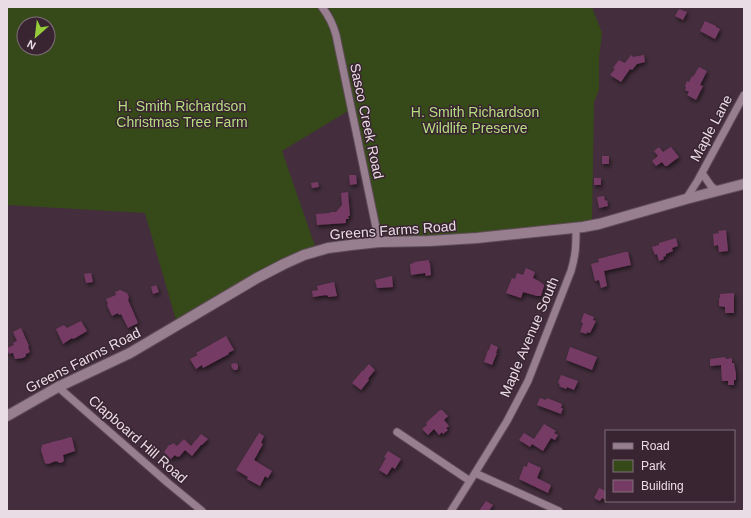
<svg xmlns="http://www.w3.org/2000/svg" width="751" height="518" font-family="Helvetica,sans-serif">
<defs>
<filter id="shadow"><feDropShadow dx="1.5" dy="2.5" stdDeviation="2" flood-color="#0009"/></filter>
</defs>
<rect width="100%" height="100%" fill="#442e3d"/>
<path fill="#364919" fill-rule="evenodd" d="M7 7H318L326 18 332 29 348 111 282 151 315 246 283 258 176 320 145 213 7 205ZM24 24H48V48H24Z
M327 7H592L602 33 599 58V90L594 102 592 221 478 234 391 238 383 231 379 221 342 44 332 13Z"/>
<path fill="#763b65" filter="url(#shadow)" d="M679 9 687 12 683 20 675 16Z
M705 21 716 26V27L720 29 715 39 700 31Z
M631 55 633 57 644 55 645 62 637 64 632 70 630 69 621 82 610 75 615 69 613 68 619 60 625 63Z
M699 67 707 71 700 85 703 86 696 100 687 95 689 92 685 90 686 87 685 86 687 81 689 82 692 76 693 77Z
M659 147 663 152 671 147 679 157 667 166H665L662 162 656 166 652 161 658 156 654 151Z
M602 156H609V164H602Z
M349 175H356L357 184 350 185Z
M594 178H601V185H594Z
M318 182 319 187 312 188 311 183Z
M348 192 350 216H348L349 219H346V223L317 225 316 214 330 213V212H336L342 205 341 193Z
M604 196 605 201 607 200 608 206 599 208 597 197Z
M726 230 728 251 719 252 718 245 714 246 713 234 719 233 718 231Z
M676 238 678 246 672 248 673 251 666 254V256L663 257 664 259 659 261 657 254 655 255 652 247 659 245V243Z
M625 252H628L631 265 604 271 607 286 601 288 599 280 595 281 591 264 599 262 598 259Z
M429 260V263H430L431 275 426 276 425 273 411 275 410 264 414 263V262Z
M526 268 535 272 533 278 539 281 544 285V286L541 296H537L523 292 521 298 506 293 512 278 515 279 517 273 523 275Z
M91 273 93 282 86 283 84 274Z
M392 276 393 287 377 288 375 280Z
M334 282 337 296 328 297V295L326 296V295L313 297 312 291 318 290 317 286Z
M156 285 159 292 153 294 151 287Z
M120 290 127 293 129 297 128 300 138 323 128 328 121 314 119 315 118 313 112 316 107 305 108 304 106 299 116 295 115 292Z
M734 293V313H725V307L719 306V298H720V294Z
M584 313 594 317 593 320 596 321 590 333 587 332V334L580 332 583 323 581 322Z
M81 321 87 331 77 337 73 339 72 338 63 344 56 329 64 325 67 328Z
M21 328 29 346 28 347 30 352 26 354V356L23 358 15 359 13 353H12L9 354 7 348 14 345 13 343 17 341 13 332Z
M226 336 234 350 228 353 229 354 203 368 202 365 196 369 190 359 198 355 196 353Z
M491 344 498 347 496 353H497L492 365 484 362 488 350H489Z
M570 347 597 357 592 370 566 360Z
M725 357 726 359 732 358V363H734L736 374V380H734V385H728V381H722L721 365 710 366V359Z
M236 363 238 365V368L237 370H234L232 368 231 364Z
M369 364 375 370 370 376 368 379 369 380 361 390 352 383 362 371H363Z
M561 375 578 381 574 390 567 387 566 389 559 386 560 384 558 383Z
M540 398 546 400 547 398 562 404 561 408H563L561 414 537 405Z
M440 410H442L448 416 444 420 449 426 446 428 448 430 443 434 442 432 439 435 434 429 428 435 422 429 427 425 426 423Z
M544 424 556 431 554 433 558 435 555 440 551 438 543 451 532 444 530 447 519 440 524 433 534 439Z
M259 433 264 436 261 443 263 444 254 460 272 471 268 478 265 476 260 486 247 479 248 477 236 470Z
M201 434 208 439 202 445H201L192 456 185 450 179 457 178 456 177 457 175 455 171 459 164 452 169 445H171L173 443 177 446 184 439 191 446Z
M70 437 72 438 75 451 63 455 64 460 63 462 60 463 56 461 48 464 45 463 41 450 42 445 56 441 61 440Z
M388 451 401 459 395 469 392 467 387 475 379 470 386 458 384 457Z
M528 462 541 468 537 478 551 485 548 493 519 479 524 466 527 467Z
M599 488 606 491V500L602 498 600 501 594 498Z
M486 501 493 505 489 511H479Z"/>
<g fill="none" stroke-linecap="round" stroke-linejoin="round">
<g stroke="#604d59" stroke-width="9">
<path id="street" d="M322 7C329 16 333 24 336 35L379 242
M702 173 711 186 717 191
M686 199 698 180 744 95
M58 387 168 483 202 511
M397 432 470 481
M475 473 559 511
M451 511 475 473 507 421 528 381 571 271C576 254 576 245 576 228"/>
</g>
<g stroke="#604d59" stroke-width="12">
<path id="secondary" d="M7 416 58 387 130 353 257 278 284 264 304 255 328 248 351 245 379 242 429 241 477 238 583 227 599 224 686 199 744 184"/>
</g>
<use href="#street" stroke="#987f8f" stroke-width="7"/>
<use href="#secondary" stroke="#987f8f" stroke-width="10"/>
</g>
<g text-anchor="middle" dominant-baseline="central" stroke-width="3" stroke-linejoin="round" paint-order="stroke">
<g font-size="14" fill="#b5de7f" stroke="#392432">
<text x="182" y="106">H. Smith Richardson<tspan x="182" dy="16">Christmas Tree Farm</tspan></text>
<text x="475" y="112">H. Smith Richardson<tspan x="475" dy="16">Wildlife Preserve</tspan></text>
</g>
<g font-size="14" fill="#eadce5" stroke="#392432">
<text transform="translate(367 121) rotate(78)">Sasco Creek Road</text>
<text transform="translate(711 128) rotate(-62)">Maple Lane</text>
<text transform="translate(393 230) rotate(-4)">Greens Farms Road</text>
<text transform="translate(529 337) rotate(-67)">Maple Avenue South</text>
<text transform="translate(83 360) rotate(-27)">Greens Farms Road</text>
<text transform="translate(138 439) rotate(41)">Clapboard Hill Road</text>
</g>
</g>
<rect width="751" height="518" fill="none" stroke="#eadce5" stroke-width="16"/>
<rect x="605" y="430" width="130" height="72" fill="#392432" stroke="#806e7a"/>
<rect x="613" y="443" width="20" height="6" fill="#987f8f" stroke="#806e7a"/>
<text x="641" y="450" font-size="12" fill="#eadce5">Road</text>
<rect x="613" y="460" width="20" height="12" fill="#364919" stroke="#806e7a"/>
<text x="641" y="470" font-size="12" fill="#eadce5">Park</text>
<rect x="613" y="480" width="20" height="12" fill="#763b65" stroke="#806e7a"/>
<text x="641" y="490" font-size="12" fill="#eadce5">Building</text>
<g transform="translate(36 36) rotate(208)"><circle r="19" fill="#392432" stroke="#806e7a"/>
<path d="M0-3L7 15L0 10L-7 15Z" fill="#96cc3a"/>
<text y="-6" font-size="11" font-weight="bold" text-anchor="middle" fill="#eadce5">N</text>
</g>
</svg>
